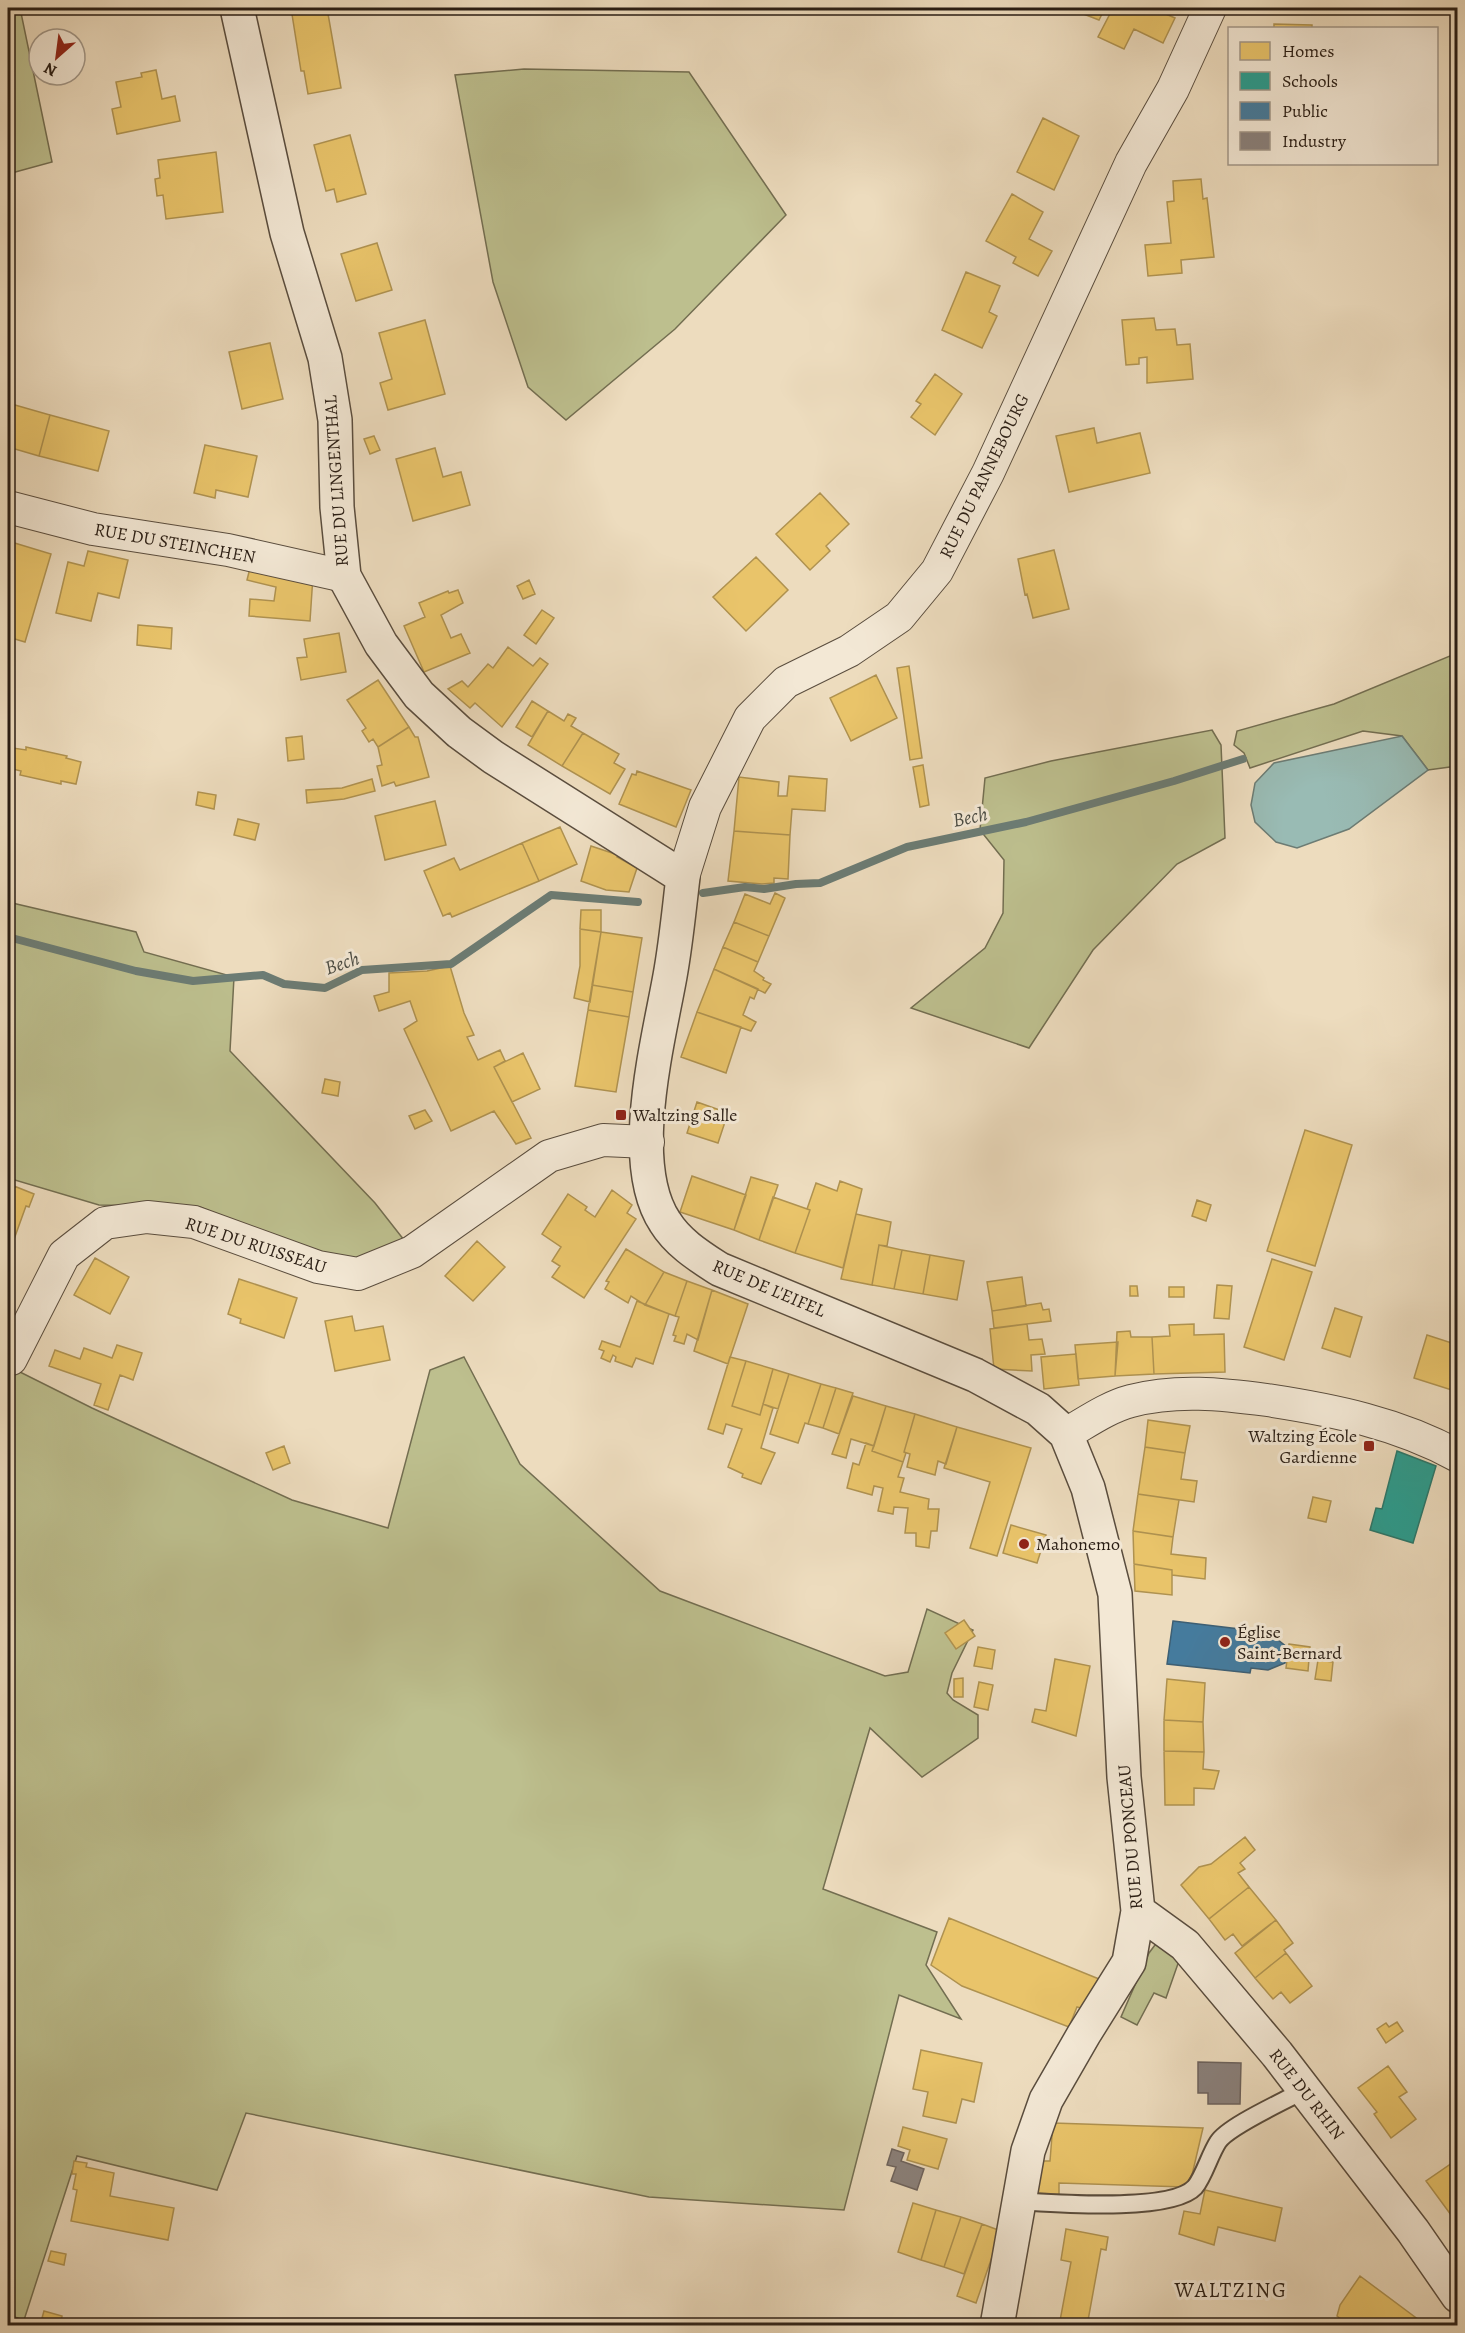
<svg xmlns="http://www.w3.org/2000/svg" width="1465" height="2333" font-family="Alegreya,serif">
<rect width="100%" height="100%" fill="#eddcbe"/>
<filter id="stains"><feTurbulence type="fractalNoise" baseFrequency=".00333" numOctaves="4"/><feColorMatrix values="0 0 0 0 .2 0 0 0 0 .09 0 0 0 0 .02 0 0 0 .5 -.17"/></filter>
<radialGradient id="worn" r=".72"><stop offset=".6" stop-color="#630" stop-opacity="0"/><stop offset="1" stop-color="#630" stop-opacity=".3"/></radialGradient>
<path fill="#bdbf8e" stroke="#736e51" stroke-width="1.5" d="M8 8H20L52 162 8 174Z
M524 69 689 72 786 215 675 329 566 420 528 387 493 282 455 75Z
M1457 653V766L1428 770 1402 736 1363 731 1250 768 1244 753 1234 745 1237 731 1334 704Z
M1212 730 1221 745 1225 838 1177 864 1093 950 1029 1048 911 1008 985 948 1003 913 1004 860 980 830 985 778 1051 761Z
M8 902 136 932 144 952 234 977 230 1051 375 1203 404 1240 362 1259 319 1257 200 1207 99 1205 8 1178Z
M464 1357 520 1464 660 1591 885 1676 908 1672 927 1609 973 1630 952 1673 947 1693 953 1700 978 1715V1738L922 1777 870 1728 823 1889 937 1932 926 1965 961 2019 899 1995 844 2210 649 2197 246 2113 217 2190 77 2156 24 2320 8 2315V1366L92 1408 292 1500 388 1528 430 1370Z
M1165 1943 1181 1955 1166 1998 1154 1993 1137 2025 1121 2017 1149 1953 1155 1945Z"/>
<path fill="#99bbb4" stroke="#6c7c74" stroke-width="1.5" d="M1402 736 1428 770 1349 829 1297 848 1276 842 1255 822 1251 805 1255 783 1274 763Z"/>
<path fill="#e9c46a" stroke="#af9250" stroke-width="1.5" d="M291 8H327L341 88 308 94 304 71H301Z
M1068 8H1105L1099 20Z
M1113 8H1143L1148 10 1152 8 1175 18 1163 43 1134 29 1124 49 1098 37Z
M1274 24 1312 25V28H1274Z
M156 70 162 99 175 96 180 121 117 134 112 109 121 107 116 82 142 77 141 73Z
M1043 118 1079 136 1054 190 1017 172Z
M350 135 366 194 337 202 334 189 326 191 314 145Z
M216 152 223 212 166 219 163 195 157 196 155 179 160 178 158 160Z
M1201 179 1203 199 1207 198 1214 257 1181 260 1182 273 1148 276 1145 245 1171 243 1167 202 1174 201 1173 181Z
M1012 194 1043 212 1029 239 1052 251 1038 276 1013 263 1016 257 986 241Z
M377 243 392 290 356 301 341 254Z
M966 272 1000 286 989 312 997 316 982 348 942 330Z
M1154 318 1156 330 1175 329 1177 345 1190 344 1193 379 1147 383V357L1139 358V364L1126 365 1122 320Z
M425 320 445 394 388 410 380 383 392 379 379 333Z
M270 343 283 399 242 409 229 352Z
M935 374 962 394 935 435 911 417 921 404 916 401Z
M8 403 50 415 39 456 8 447Z
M50 415 109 431 98 471 39 456Z
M1094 428 1097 443 1140 433 1150 473 1069 492 1056 436Z
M374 436 380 450 370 454 364 439Z
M205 445 257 456 248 497 216 490 215 498 194 493Z
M435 448 443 477 461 472 470 505 413 521 396 459Z
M820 493 849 524 826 546 830 551 810 570 776 534Z
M8 541 51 554 25 642 8 637Z
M1054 550 1069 609 1033 618 1027 594 1025 595 1018 559Z
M88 551 128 560 119 598 98 593 91 621 56 613 68 562 84 566Z
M756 557 788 590 746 631 713 597Z
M250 568 313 576 310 621 249 616 250 599 274 601 276 587 247 580Z
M529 580 535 594 523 599 517 586Z
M458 590 463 603 441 615 451 638 461 634 470 653 424 672 404 626 425 617 419 603 448 591 449 593Z
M542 610 554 618 536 644 524 635Z
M138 625 172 628 171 649 137 645Z
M339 633 346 672 301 680 297 658 307 657 304 639Z
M508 647 533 666 540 658 548 664 502 727 475 703 470 708 448 689 462 681 468 687 488 664 493 668Z
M909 666 922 758 910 760 897 668Z
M876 675 897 718 851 741 830 698Z
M378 680 409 727 378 747 373 739 369 742 362 731 366 728 347 700Z
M532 701 548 711 532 737 516 727Z
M548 711 564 721 568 714 576 718 571 726 583 733 562 766 528 745Z
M409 727 415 737H418L429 777 396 786 394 782 382 786 377 766 382 765 378 747Z
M583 733 619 754 614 763 625 769 610 794 562 766Z
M302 736 304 759 288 761 286 738Z
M26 747 67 756 66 758 81 762 76 784 61 781V784L20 775 21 771 9 768 13 748 26 750Z
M923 765 929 805 920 807 913 767Z
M637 771 691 790 676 827 619 804 632 774 636 775Z
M789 776 827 779 825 811 792 809 790 835 734 831 739 777 779 782 778 796H787Z
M372 779 375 791 344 799 307 803 306 790 342 788Z
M198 792 216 795 214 809 196 805Z
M435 801 446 845 385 860 375 816Z
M238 819 259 824 255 840 234 835Z
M560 827 577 864 539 881 522 843Z
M734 831 790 835 788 879 774 878V883L762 884 728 881Z
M522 843 539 881 452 917 450 913 443 916 424 871 454 858 460 870Z
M591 846 618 855 617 857 637 868 629 892 606 890 581 881Z
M775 893 785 898 769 936 734 922 745 894 770 904Z
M581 910H601V932L580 929Z
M734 922 769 936 758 962 723 947Z
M580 929 601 932 590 1002 574 998 580 966Z
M601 932 642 938 633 992 592 985Z
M723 947 758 962 754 971 764 978 763 980 771 984 765 993 714 969Z
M450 966 464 1013 474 1035 467 1037 478 1060 500 1050 505 1061 494 1067 531 1138 516 1144 494 1111 451 1131 404 1029 417 1021 410 1001 379 1011 374 996 389 992V973L427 971Z
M714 969 758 989 754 999 750 997 743 1015 756 1022 751 1031 697 1012Z
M592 985 633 992 629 1017 588 1010Z
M588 1010 629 1017 616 1092 575 1086Z
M697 1012 741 1027 726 1073 681 1057Z
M523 1053 540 1089 512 1102 494 1067Z
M325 1079 340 1082 338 1096 322 1093Z
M697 1102 728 1113 718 1143 687 1133Z
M425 1110 432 1121 415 1129 409 1116Z
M1305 1130 1352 1145 1315 1266 1267 1251Z
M692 1176 746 1195 734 1230 680 1212Z
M751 1177 778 1185 759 1240 734 1230Z
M840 1181 862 1189 843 1268 795 1253 810 1210 807 1209 816 1183 837 1191Z
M14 1186 34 1194 29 1207 26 1206 8 1256V1196L10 1197Z
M612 1190 632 1205 627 1213 636 1219 584 1298 552 1277 560 1266 552 1261 561 1247 542 1234 568 1194 587 1207 585 1210 595 1217Z
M773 1197 810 1210 795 1253 759 1240Z
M1197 1200 1211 1205 1206 1221 1192 1216Z
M856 1214 891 1222 887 1246 879 1245 872 1285 841 1279Z
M477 1241 505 1267 473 1301 445 1276Z
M879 1245 902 1250 894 1289 872 1285Z
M626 1249 664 1272 645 1305 631 1296 628 1303 605 1289 609 1282 606 1281Z
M902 1250 930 1255 923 1294 894 1289Z
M930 1255 964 1261 957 1300 923 1294Z
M95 1258 129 1277 110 1314 74 1295Z
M1272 1259 1312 1272 1284 1360 1244 1347Z
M664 1272 687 1281 675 1316 645 1305Z
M1022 1277 1026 1306 992 1311 987 1282Z
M239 1279 297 1298 284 1338 240 1323 241 1319 228 1314Z
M687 1281 712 1290 698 1340 687 1334 684 1344 674 1341 676 1336 673 1335 679 1317 675 1316Z
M1217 1285 1232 1286 1229 1319 1214 1318Z
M1130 1286H1137L1138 1296H1130Z
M1169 1287H1184V1297H1169Z
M712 1290 748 1304 728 1364 694 1351Z
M637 1301 669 1314 653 1364 636 1358 632 1367 615 1361 616 1357 613 1355 610 1362 601 1358 604 1351 599 1349 602 1341 620 1347Z
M1041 1303 1043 1310 1049 1309 1051 1321 994 1328 992 1311Z
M1335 1308 1362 1317 1350 1357 1322 1348Z
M352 1316 355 1331 383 1326 390 1360 335 1371 325 1321Z
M1027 1324 1029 1340 1042 1339 1045 1354 1031 1355 1032 1371 994 1369 990 1329Z
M1194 1324V1335L1224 1334 1225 1372 1154 1374 1152 1337 1170 1336 1169 1325Z
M1130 1331 1131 1337H1152L1154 1374 1115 1376 1117 1332Z
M1427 1335 1458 1345V1392L1414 1378Z
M1118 1342 1115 1376 1078 1379 1075 1345Z
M117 1345 142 1353 133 1380 120 1375 108 1410 94 1405 101 1384 49 1366 55 1350 80 1359 84 1348 112 1358Z
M1076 1354 1079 1385 1044 1389 1041 1357Z
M730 1357 746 1361 732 1406 760 1415 763 1404 773 1408 761 1448 775 1453 761 1484 742 1477 743 1474 728 1467 742 1429 726 1424 723 1434 708 1429Z
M746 1361 773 1369 760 1415 732 1406Z
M773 1369 789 1374 778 1409 763 1404Z
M789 1374 821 1384 808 1424 805 1423 798 1443 770 1434Z
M821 1384 836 1388 823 1428 808 1424Z
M836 1388 853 1393 839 1434 823 1428Z
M853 1396 886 1406 874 1446 851 1439 846 1458 832 1454Z
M886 1406 915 1414 904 1452 906 1453 903 1462 872 1451Z
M915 1414 957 1427 946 1464 938 1461 935 1475 907 1467 910 1454 904 1452Z
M1148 1420 1190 1426 1185 1453 1145 1447Z
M957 1427 1031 1448 997 1556 970 1548 990 1482 944 1468Z
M866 1443 874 1446 872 1451 903 1462 898 1477 904 1478 900 1492 929 1499 928 1509H939L937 1531H931L929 1548 916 1546V1533H905L908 1508 894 1507 893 1514 878 1511 883 1488 874 1486 872 1495 847 1488 853 1463 859 1465Z
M284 1446 290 1463 273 1470 266 1453Z
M1145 1447 1185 1453 1181 1479 1197 1481 1194 1502 1138 1494Z
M1138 1494 1179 1500 1173 1537 1133 1531Z
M1313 1497 1331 1501 1326 1522 1308 1518Z
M1011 1525 1046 1535 1037 1563 1003 1553Z
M1133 1531 1173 1537 1171 1554 1206 1558 1205 1579 1172 1575V1570L1134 1564Z
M1134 1564 1172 1570V1595L1135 1591Z
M964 1620 975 1636 956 1649 945 1633Z
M1289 1644 1310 1647 1308 1671 1286 1668Z
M978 1647 995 1650 992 1669 974 1666Z
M1055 1659 1090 1666 1076 1736 1032 1722 1035 1709 1046 1711Z
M1318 1660 1333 1662 1331 1681 1315 1679Z
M963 1678V1697H954V1679Z
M1167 1679 1205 1683 1203 1722 1164 1720Z
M979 1682 993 1685 988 1710 974 1707Z
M1164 1720 1203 1722 1204 1752 1164 1751Z
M1164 1751 1204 1752 1203 1769 1219 1771 1214 1789 1194 1788V1805H1165Z
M1245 1837 1255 1850 1240 1863 1245 1869 1238 1873 1249 1887 1209 1919 1181 1885 1199 1867 1211 1864Z
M1249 1887 1276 1920 1242 1946 1233 1934 1225 1940 1209 1919Z
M949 1918 1099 1979 1088 2010 1077 2007 1069 2027 962 1986 931 1965Z
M1276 1920 1293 1943 1284 1950 1286 1953 1255 1978 1235 1953Z
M1286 1953 1312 1986 1290 2003 1281 1992 1273 1999 1255 1978Z
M1397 2022 1403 2031 1386 2043 1377 2029 1386 2023 1389 2027Z
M921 2050 982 2063 974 2102 962 2099 956 2123 923 2116 928 2092 913 2089Z
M1388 2066 1407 2092 1399 2097 1416 2119 1391 2138 1374 2114 1377 2112 1358 2088Z
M1053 2123 1203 2128 1192 2175 1185 2187 1059 2183V2197L1037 2194 1040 2161H1050Z
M903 2127 947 2139 938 2169 907 2160 910 2150 898 2146Z
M1458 2159V2217L1454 2219 1426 2181Z
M74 2161 87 2163 86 2167 114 2173 110 2196 174 2208 168 2240 71 2221 77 2190 73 2189 76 2174H72Z
M1205 2190 1282 2208 1275 2241 1218 2227 1214 2245 1179 2234 1184 2211 1200 2214Z
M913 2203 936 2210 921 2260 898 2252Z
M936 2210 961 2217 944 2267 921 2260Z
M961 2217 982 2224 964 2274 944 2267Z
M982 2224 1001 2231 976 2303 957 2296Z
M1066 2229 1108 2237 1106 2250 1101 2249 1087 2326H1059L1071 2262 1061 2260Z
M51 2251 66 2254 64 2265 48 2261Z
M1360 2276 1427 2326H1350L1337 2316 1340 2305Z
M44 2311 62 2316 61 2323 42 2318Z"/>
<path fill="#2a9d8f" stroke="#2a776a" stroke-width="1.5" d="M1397 1451 1436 1466 1413 1543 1370 1530 1376 1508 1382 1509Z"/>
<path fill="#457b9d" stroke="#3d5f74" stroke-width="1.5" d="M1173 1621 1256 1631 1255 1634 1273 1636 1287 1647 1285 1663 1268 1670 1251 1668 1250 1673 1167 1664Z"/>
<path fill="#8a817c" stroke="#6d635d" stroke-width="1.5" d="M1198 2062 1241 2063 1240 2104H1208V2093H1198Z
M892 2149 904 2153 901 2161 924 2169 917 2190 891 2181 896 2167 887 2165Z"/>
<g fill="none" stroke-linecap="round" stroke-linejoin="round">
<path stroke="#6c7c74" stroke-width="8" d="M703 893 745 887 764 889 796 884 820 883 907 847 1026 822 1174 781 1243 759
M8 937 136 971 193 981 263 975 284 984 325 988 362 970 451 964 551 895 638 902"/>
<g stroke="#5a4d3e" stroke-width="20">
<path id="service" d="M1018 2201C1054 2203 1171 2213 1195 2187 1204 2176 1210 2154 1218 2142 1228 2126 1285 2101 1304 2090"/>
</g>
<g stroke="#5a4d3e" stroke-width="34">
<path id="minor" d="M8 507 93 529 228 550 344 576
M683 877 705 807 750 718 786 682 849 651 899 617 937 571 988 473 1131 163 1173 89 1210 8
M11 1359 64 1255 105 1223 147 1217 194 1222 318 1267 358 1274 412 1252 549 1156 603 1140 648 1142
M1066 1434C1087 1422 1108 1407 1131 1401 1176 1389 1222 1394 1267 1400 1333 1410 1398 1423 1458 1456"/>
</g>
<g stroke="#5a4d3e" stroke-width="36">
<path id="tertiary" d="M237 8 287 233 325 358 335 420 337 507 344 576 381 644 419 695 459 732 493 757 683 877C679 910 676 943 670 976 658 1043 626 1163 665 1222 678 1243 699 1256 719 1269L975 1375 1038 1409 1066 1434 1088 1488 1115 1594 1124 1777 1138 1911 1129 1962 1084 2034 1046 2100 1028 2151 997 2326
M1138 1911 1185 1945 1277 2054 1413 2231 1458 2296"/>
</g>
<use href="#service" stroke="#f3e8d5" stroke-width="16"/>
<use href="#minor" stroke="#f3e8d5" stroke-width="32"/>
<use href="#tertiary" stroke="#f3e8d5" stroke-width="33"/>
</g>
<g fill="#8f2418" stroke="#f3e8d5" stroke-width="2">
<rect x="615" y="1109" width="12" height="12" rx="3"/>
<rect x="1363" y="1440" width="12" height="12" rx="3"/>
<circle cx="1024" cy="1544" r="6"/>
<circle cx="1225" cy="1642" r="6"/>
</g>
<g text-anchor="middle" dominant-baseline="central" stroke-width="6" stroke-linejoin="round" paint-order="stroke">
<g font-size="18" fill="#291d14" stroke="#f3e8d5">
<text transform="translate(984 476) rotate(-64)">RUE DU PANNEBOURG</text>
<text transform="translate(336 481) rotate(-94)">RUE DU LINGENTHAL</text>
<text transform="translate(175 543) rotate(10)">RUE DU STEINCHEN</text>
<text transform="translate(256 1245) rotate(18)">RUE DU RUISSEAU</text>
<text transform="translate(769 1288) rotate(23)">RUE DE L'EIFEL</text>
<text transform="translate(1130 1837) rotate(-95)">RUE DU PONCEAU</text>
<text transform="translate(1307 2094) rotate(52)">RUE DU RHIN</text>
</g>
<g font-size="18" fill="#291d14" stroke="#f3e8d5" text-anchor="start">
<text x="633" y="1115">Waltzing Salle</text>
<text x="1357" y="1436" text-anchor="end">Waltzing École<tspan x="1357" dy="21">Gardienne</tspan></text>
<text x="1036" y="1544">Mahonemo</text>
<text x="1237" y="1632">Église<tspan x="1237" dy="21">Saint-Bernard</tspan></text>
</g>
<g font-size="20" font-style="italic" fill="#4b4c44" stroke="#f3e8d5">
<text transform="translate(970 817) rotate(-12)">Bech</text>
<text transform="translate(342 963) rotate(-19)">Bech</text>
</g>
<g font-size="21" letter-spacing="1.5" fill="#291d14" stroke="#f3e8d5">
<text x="1231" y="2290">WALTZING</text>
</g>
</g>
<rect width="1465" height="2333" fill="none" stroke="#eddcbe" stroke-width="30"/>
<rect x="9" y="9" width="1447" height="2315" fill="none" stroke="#291d14" stroke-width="3"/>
<rect x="15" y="15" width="1435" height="2303" fill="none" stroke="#291d14" stroke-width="1.5"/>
<rect x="1228" y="27" width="210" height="138" fill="#f3e8d5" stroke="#a29788" stroke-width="1.5"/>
<rect x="1240" y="42" width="30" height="18" fill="#e9c46a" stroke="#a29788" stroke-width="1.5"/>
<text x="1282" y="57" font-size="18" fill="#291d14">Homes</text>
<rect x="1240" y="72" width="30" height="18" fill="#2a9d8f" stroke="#a29788" stroke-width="1.5"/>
<text x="1282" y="87" font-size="18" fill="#291d14">Schools</text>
<rect x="1240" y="102" width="30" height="18" fill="#457b9d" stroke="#a29788" stroke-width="1.5"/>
<text x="1282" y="117" font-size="18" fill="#291d14">Public</text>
<rect x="1240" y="132" width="30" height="18" fill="#8a817c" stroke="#a29788" stroke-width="1.5"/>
<text x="1282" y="147" font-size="18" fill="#291d14">Industry</text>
<g transform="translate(57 57) rotate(208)"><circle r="28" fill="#f3e8d5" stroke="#a29788" stroke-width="1.5"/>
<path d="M0-4.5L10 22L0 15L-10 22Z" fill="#8f2418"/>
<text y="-9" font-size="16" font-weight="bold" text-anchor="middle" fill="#291d14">N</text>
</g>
<rect width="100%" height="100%" filter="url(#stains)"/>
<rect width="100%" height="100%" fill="url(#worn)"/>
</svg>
